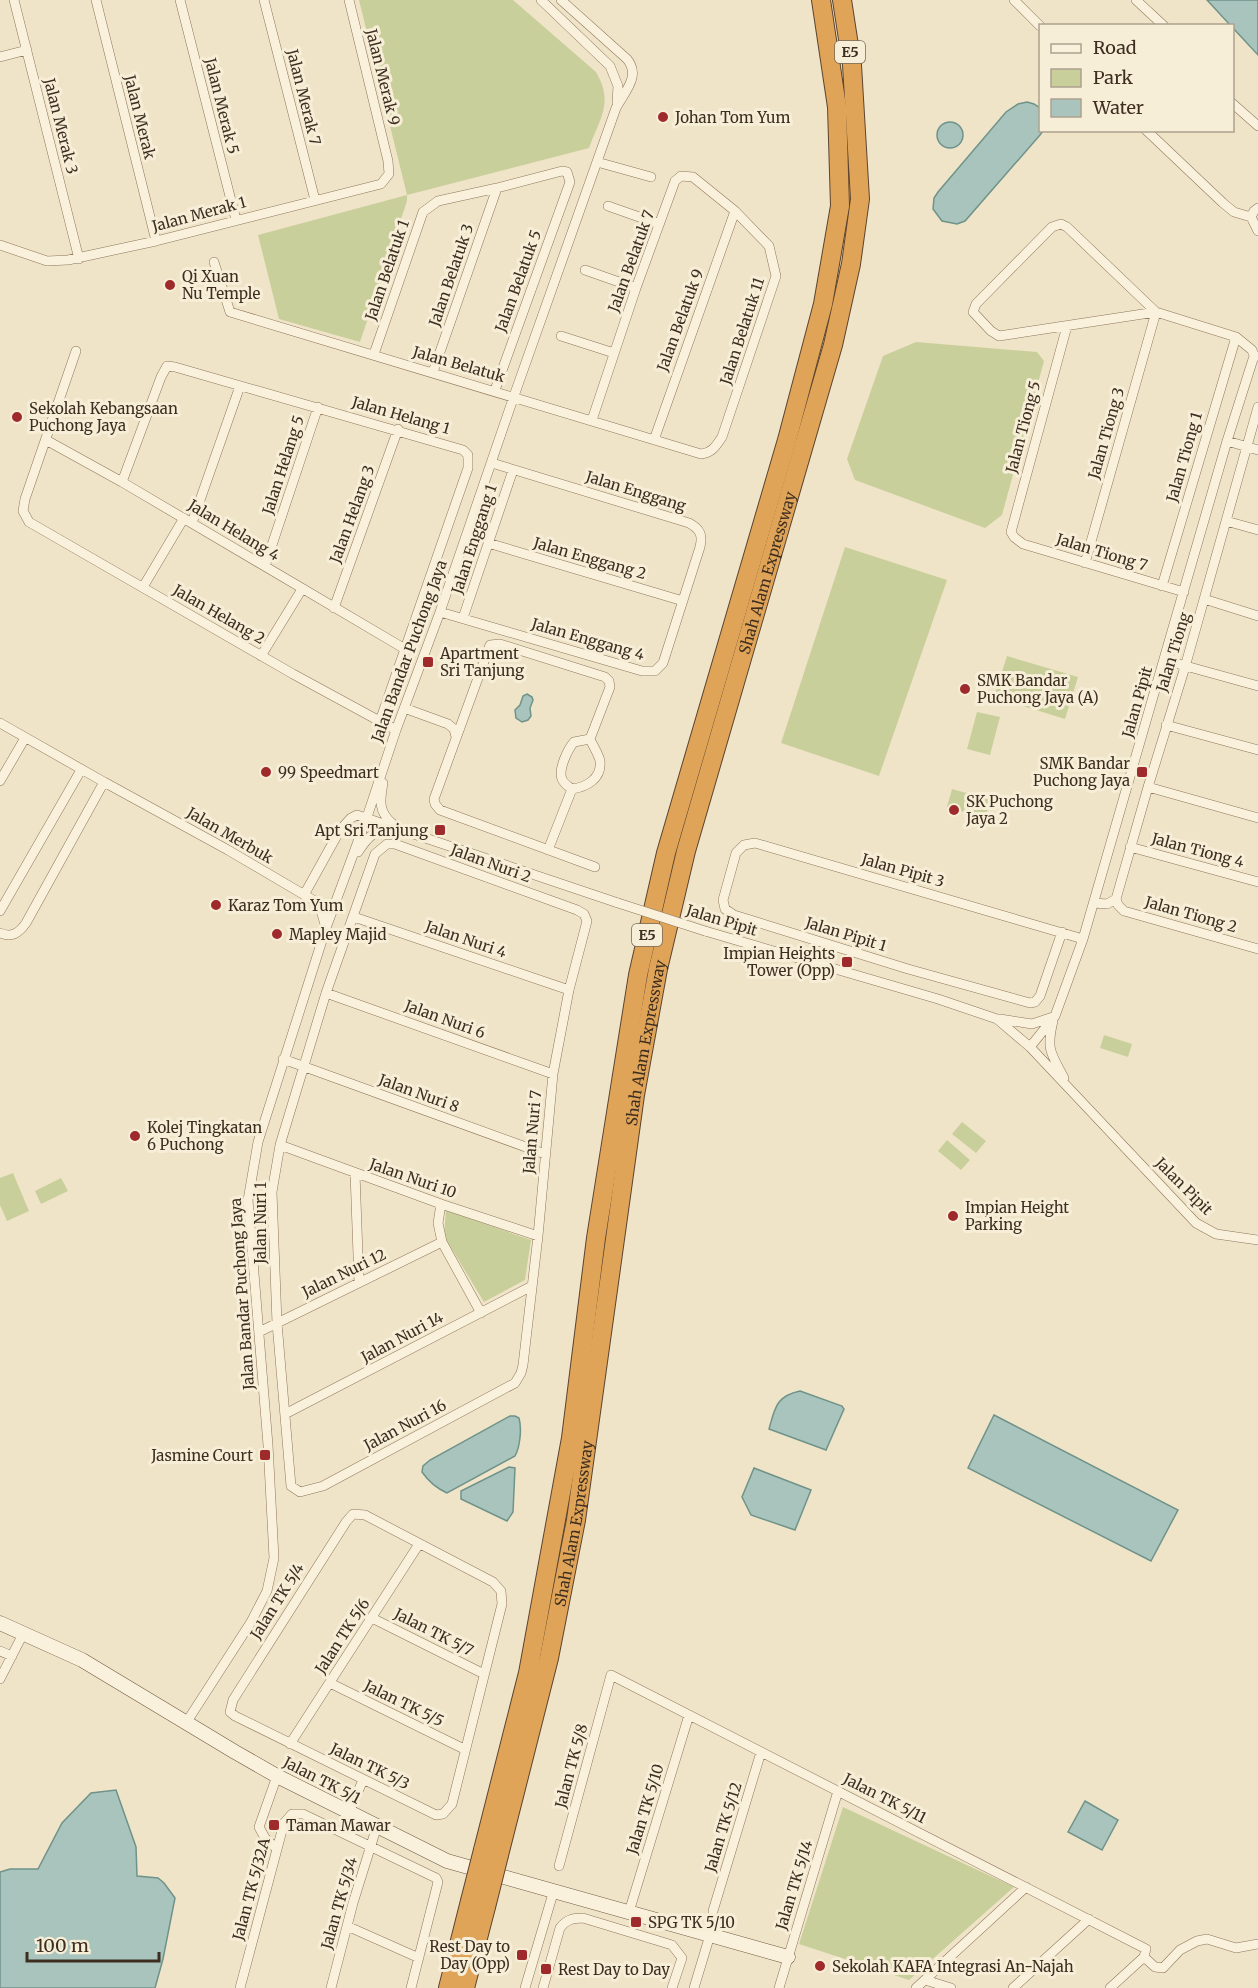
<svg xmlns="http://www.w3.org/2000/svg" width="1258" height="1988" font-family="Merriweather,serif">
<rect width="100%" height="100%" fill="#f0e4c8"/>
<path fill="#c9cf9b" d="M359 0H513L596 72C614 103 600 118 589 148L407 195V201L360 342 279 319 258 235 407 195Z
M916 342 1037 352 1044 361 1002 515 985 528 855 480 847 459 883 356Z
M845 547 947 580 879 776 781 743Z
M1007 656 1078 677 1065 719 994 697Z
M977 712 1000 717 990 755 967 749Z
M952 789 991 800 985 818 947 807Z
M1104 1035 1132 1044 1128 1057 1100 1048Z
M962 1122 986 1141 976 1153 952 1134Z
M947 1140 970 1160 961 1170 938 1151Z
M13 1173 29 1211 7 1221 0 1205V1178Z
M61 1178 68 1191 41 1204 35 1191Z
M446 1210 531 1240 525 1280 484 1302 444 1236Z
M843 1807 1014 1887 909 1980 799 1944Z"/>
<path fill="#a9c4bc" stroke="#6f938a" stroke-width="1.5" d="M1207 0H1258V55L1233 28 1232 26 1230 25Z
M1027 102 1034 104 1040 108V130L1043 131 1040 135 965 221 957 224 942 221 933 209 934 198 938 192 1006 112 1018 104Z
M937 135a13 13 0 1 1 26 0a13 13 0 1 1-26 0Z
M527 694 532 697 533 700 530 708 531 716 528 720 522 722 516 718 515 710 520 705 523 696Z
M800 1391 842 1406 844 1409 826 1450 769 1429C775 1408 776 1396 800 1391Z
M994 1415 1178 1510 1151 1561 968 1468Z
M510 1416H515L519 1418C522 1429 520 1447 515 1456L447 1493C436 1488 429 1482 422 1472L423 1466 430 1460Z
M509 1467 515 1468 513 1512 507 1521 461 1499V1491Z
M754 1468 811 1490 795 1530 751 1515 742 1497Z
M116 1790 136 1847 137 1876 158 1878 164 1883 175 1898 163 1959 155 1988H0V1872L10 1869H38L62 1823 91 1793Z
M1085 1801 1118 1820 1102 1850 1068 1832Z"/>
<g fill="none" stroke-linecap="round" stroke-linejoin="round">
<g stroke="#8d765c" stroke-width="10">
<path id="street" d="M14 0 79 259
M96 0 156 241
M180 0 236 220
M264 0 315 200
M541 0 610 66 618 86 617 103
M1014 0 1040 26
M1136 0 1164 26
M0 57 27 50
M1232 103 1258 126
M1146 130 1223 203 1234 212 1251 217
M597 162 651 177
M608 206 659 224
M1258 208 1254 211 1251 217 1258 231
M0 245 47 261 68 260 156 241 381 184 389 174 388 161 349 0
M214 262 230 312C387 358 544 406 701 454 712 453 716 446 722 437L776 276 769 246 735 211 693 177 681 176 675 181 636 288 592 420
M585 270 636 288
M1156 312 1067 227 1061 224 1052 227 976 304 973 312 991 331 999 336 1156 312 1236 337 1252 350 1254 356
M1067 326 1011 532 1014 537 1023 544 1184 592
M561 336 614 353
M76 351 25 499 23 511 29 522 293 674 396 730
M374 354 423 212 438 201 497 188 562 171 567 172 570 182 495 390
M433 372 497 188
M1258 407 1185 667 1148 787 1116 899 1118 905 1124 911 1258 949
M46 440 122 482 405 649
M654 440 735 211
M1227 441 1258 450
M122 482 161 377 167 366 175 367 463 450 468 455V468L380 721
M1226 521 1258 530
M192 523 240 386
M488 543 683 601
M1085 563 1156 312
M265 566 318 407
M1162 586 1236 337
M143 587 184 518
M1204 599 1258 616
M334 608 398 429
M440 612 642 671H655L663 663 700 547C703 535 700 529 689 523L492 463
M463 618 513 470
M261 656 302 589
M1164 660 1258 686
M404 708 448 724 454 729 456 737
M0 723 104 782
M1166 725 1258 750
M590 739 574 742C568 749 558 769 562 779 564 784 568 786 572 789 586 787 602 779 600 761 599 755 593 746 590 739L610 687 609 681 605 677 500 644 490 645 434 799 435 804 440 810 595 867
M0 781 25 738
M383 783C380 800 378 812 393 824
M1148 787 1258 818
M387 844H395L577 910 584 914 587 921 569 990 553 1074 538 1236 523 1365 521 1373 515 1383 323 1486 300 1492 291 1486 277 1323 272 1192 280 1145 326 993 375 854Z
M1130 847 1258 882
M548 850 572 789
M358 852C367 838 375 829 391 829
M304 895 340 830 351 818 357 815 618 903
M1094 903 1107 904 1116 899
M0 911 81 770
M354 917 569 990
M705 931 938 999 997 1019 1030 1047 1196 1223 1216 1234 1258 1240
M1062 932 1040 996 1035 1002 1030 1003 908 969 734 915 725 909 723 900 736 853 744 845 755 843 1018 920 1083 939
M0 933C12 938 19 933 26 923L104 782 228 850 313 900 320 907 326 928
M326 993 553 1074
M1000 1019 1032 1024 1053 1017
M1053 1021C1046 1050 1051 1053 1064 1078
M1030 1047 1055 1016 1083 939 1227 441 1254 356H1258
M283 1059 545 1154
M280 1145 441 1204 538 1236
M355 1173 359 1282
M441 1204 438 1223 442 1242 481 1313
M259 1332 442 1242
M285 1414 532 1286
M353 1514 365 1515 493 1582 501 1591 502 1604 452 1804 443 1814 436 1815 235 1716 230 1712 233 1700 346 1522Z
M372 1618 484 1674
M0 1651 12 1656
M0 1679 23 1634
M330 1683 464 1749
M186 1723 251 1622 267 1591 274 1558 268 1445 248 1200 258 1142 326 928 367 817 396 730 440 612 514 396 616 108C625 91 641 76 627 59L561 0
M290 1744 419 1544
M349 1812 363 1780
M277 1849 265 1838 259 1827 277 1776
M559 1866 611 1675 1146 1949 1144 1957 1110 1988
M713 1911 761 1752
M629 1912 689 1715
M347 1926 419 1958
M1144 1957 1155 1967 1163 1968 1180 1950 1197 1941 1207 1939 1236 1948 1258 1944
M925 1980 951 1988
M240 1988 284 1823 292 1814H303L436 1878 438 1882 411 1988
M331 1988 353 1903 377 1826
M525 1988 554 1890
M543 1988 560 1928C566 1920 572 1918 583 1918L672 1945 682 1958 672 1988
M694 1988 710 1935
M779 1988 838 1791
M916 1988 1026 1887
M1013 1988 1089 1919"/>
</g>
<g stroke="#6f573f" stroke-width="15">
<path id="secondary" d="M0 1623 82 1660 235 1752 277 1776 447 1861 788 1957"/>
</g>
<g stroke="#5b4430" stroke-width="20">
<g id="highway">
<path d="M483 1850 528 1673 571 1438 596 1238 638 975 666 853 787 440 823 304 840 206 837 107 821 0"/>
<path id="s1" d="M499 1855 549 1658 576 1520 635 1095 658 969 686 851 833 345 851 264 860 199 852 65 842 0"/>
<path d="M448 1988 470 1901"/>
<path d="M465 1988 486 1907"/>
</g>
</g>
<use href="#street" stroke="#faf1dc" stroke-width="9"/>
<use href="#secondary" stroke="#faf1dc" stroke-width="14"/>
<use href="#highway" stroke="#e0a458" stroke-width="18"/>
<g stroke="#8d765c" stroke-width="10" stroke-linecap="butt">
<path id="street-bridge" d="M618 903 705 931"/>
</g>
<g stroke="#5b4430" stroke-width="20" stroke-linecap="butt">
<path id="highway-bridge" d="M470 1901 483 1850
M486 1907 499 1855"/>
</g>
<use href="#street-bridge" stroke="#faf1dc" stroke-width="9"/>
<use href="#highway-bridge" stroke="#e0a458" stroke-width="18"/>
</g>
<g fill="#9e2a2b" stroke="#f7eed8" stroke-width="2">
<circle cx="663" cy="117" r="6"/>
<circle cx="170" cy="285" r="6"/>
<circle cx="17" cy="417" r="6"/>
<rect x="422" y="656" width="12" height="12" rx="3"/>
<circle cx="965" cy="689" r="6"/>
<circle cx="266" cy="772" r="6"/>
<rect x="1136" y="766" width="12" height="12" rx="3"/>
<circle cx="954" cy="810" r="6"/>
<rect x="434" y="824" width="12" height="12" rx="3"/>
<circle cx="216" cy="905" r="6"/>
<circle cx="277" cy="934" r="6"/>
<rect x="841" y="956" width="12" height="12" rx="3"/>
<circle cx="135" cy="1136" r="6"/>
<circle cx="953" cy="1216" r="6"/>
<rect x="259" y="1449" width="12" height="12" rx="3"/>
<rect x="268" y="1819" width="12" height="12" rx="3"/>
<rect x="630" y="1916" width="12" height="12" rx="3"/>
<rect x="516" y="1949" width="12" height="12" rx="3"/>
<circle cx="820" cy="1966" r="6"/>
<rect x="540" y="1963" width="12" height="12" rx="3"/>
</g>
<g text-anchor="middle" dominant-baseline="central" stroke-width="6" stroke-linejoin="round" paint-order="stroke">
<g fill="#f7eed8" stroke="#756857" stroke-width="1.5">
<rect x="835" y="41" width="30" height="22" rx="4.5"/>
<rect x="632" y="924" width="30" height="22" rx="4.5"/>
</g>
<g font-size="14" font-weight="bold" fill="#3d2e20">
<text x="850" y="52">E5</text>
<text x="647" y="935">E5</text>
</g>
<g font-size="15" fill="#3d2e20" stroke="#f7eed8">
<text transform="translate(383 77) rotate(76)">Jalan Merak 9</text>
<text transform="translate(304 97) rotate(76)">Jalan Merak 7</text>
<text transform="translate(222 106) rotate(76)">Jalan Merak 5</text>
<text transform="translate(140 117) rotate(76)">Jalan Merak</text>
<text transform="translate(61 126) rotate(76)">Jalan Merak 3</text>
<text transform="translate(199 214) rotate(-15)">Jalan Merak 1</text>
<text transform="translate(631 261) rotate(-70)">Jalan Belatuk 7</text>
<text transform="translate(387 270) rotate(-71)">Jalan Belatuk 1</text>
<text transform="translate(451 275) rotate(-71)">Jalan Belatuk 3</text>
<text transform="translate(518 281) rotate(-70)">Jalan Belatuk 5</text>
<text transform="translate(680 320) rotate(-70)">Jalan Belatuk 9</text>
<text transform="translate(742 331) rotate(-72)">Jalan Belatuk 11</text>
<text transform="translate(459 364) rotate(16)">Jalan Belatuk</text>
<text transform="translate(401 415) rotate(16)">Jalan Helang 1</text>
<text transform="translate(1023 427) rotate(-75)">Jalan Tiong 5</text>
<text transform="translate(1106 433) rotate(-74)">Jalan Tiong 3</text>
<text transform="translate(1184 457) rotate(-74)">Jalan Tiong 1</text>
<text transform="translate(283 465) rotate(-72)">Jalan Helang 5</text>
<text transform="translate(636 491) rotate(17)">Jalan Enggang</text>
<text transform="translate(352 514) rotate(-70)">Jalan Helang 3</text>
<text transform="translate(234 530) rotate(31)">Jalan Helang 4</text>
<text transform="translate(474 539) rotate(-72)">Jalan Enggang 1</text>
<text transform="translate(1102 552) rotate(17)">Jalan Tiong 7</text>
<text transform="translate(590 558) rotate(16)">Jalan Enggang 2</text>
<text stroke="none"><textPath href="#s1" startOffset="1312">Shah Alam Expressway</textPath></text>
<text transform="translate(219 614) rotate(30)">Jalan Helang 2</text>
<text transform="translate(588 639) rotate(16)">Jalan Enggang 4</text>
<text transform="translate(409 651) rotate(-70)">Jalan Bandar Puchong Jaya</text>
<text transform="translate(1173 652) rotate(-73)">Jalan Tiong</text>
<text transform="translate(1137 702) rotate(-74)">Jalan Pipit</text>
<text transform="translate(230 835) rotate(30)">Jalan Merbuk</text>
<text transform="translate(1198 850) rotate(15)">Jalan Tiong 4</text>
<text transform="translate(491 863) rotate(20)">Jalan Nuri 2</text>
<text transform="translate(903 870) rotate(16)">Jalan Pipit 3</text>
<text transform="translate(1191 914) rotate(16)">Jalan Tiong 2</text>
<text transform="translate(722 920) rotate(17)">Jalan Pipit</text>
<text transform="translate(846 934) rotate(17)">Jalan Pipit 1</text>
<text transform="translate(466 939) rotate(19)">Jalan Nuri 4</text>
<text transform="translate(445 1019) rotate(20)">Jalan Nuri 6</text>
<text stroke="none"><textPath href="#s1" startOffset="826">Shah Alam Expressway</textPath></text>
<text transform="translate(419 1093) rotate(20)">Jalan Nuri 8</text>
<text transform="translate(532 1132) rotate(-85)">Jalan Nuri 7</text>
<text transform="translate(413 1178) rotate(19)">Jalan Nuri 10</text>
<text transform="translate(1184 1186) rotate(45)">Jalan Pipit</text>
<text transform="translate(260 1223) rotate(-90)">Jalan Nuri 1</text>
<text transform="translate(344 1273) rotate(-26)">Jalan Nuri 12</text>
<text transform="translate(242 1294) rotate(-94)">Jalan Bandar Puchong Jaya</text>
<text transform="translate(402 1337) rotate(-28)">Jalan Nuri 14</text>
<text transform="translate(405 1425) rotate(-28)">Jalan Nuri 16</text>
<text stroke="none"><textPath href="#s1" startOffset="340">Shah Alam Expressway</textPath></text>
<text transform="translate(277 1601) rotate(-58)">Jalan TK 5/4</text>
<text transform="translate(434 1632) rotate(27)">Jalan TK 5/7</text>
<text transform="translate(342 1636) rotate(-57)">Jalan TK 5/6</text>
<text transform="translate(404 1703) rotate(26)">Jalan TK 5/5</text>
<text transform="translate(370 1766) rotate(26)">Jalan TK 5/3</text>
<text transform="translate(571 1766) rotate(-75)">Jalan TK 5/8</text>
<text transform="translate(322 1780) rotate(27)">Jalan TK 5/1</text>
<text transform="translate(885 1798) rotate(27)">Jalan TK 5/11</text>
<text transform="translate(645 1809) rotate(-73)">Jalan TK 5/10</text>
<text transform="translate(723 1827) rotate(-73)">Jalan TK 5/12</text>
<text transform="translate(794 1885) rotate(-73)">Jalan TK 5/14</text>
<text transform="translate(251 1889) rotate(-75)">Jalan TK 5/32A</text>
<text transform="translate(339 1903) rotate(-74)">Jalan TK 5/34</text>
</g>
<g font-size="15" fill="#3d2e20" stroke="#f7eed8" text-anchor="start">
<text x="675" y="117">Johan Tom Yum</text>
<text x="182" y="276">Qi Xuan<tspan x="182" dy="17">Nu Temple</tspan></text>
<text x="29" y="408">Sekolah Kebangsaan<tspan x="29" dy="17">Puchong Jaya</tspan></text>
<text x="440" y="653">Apartment<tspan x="440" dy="17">Sri Tanjung</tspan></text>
<text x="977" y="680">SMK Bandar<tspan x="977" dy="17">Puchong Jaya (A)</tspan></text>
<text x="1130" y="763" text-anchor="end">SMK Bandar<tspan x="1130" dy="17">Puchong Jaya</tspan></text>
<text x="278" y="772">99 Speedmart</text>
<text x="966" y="801">SK Puchong<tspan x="966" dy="17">Jaya 2</tspan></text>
<text x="428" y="830" text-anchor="end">Apt Sri Tanjung</text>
<text x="228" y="905">Karaz Tom Yum</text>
<text x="289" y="934">Mapley Majid</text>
<text x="835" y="953" text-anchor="end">Impian Heights<tspan x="835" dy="17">Tower (Opp)</tspan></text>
<text x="147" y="1127">Kolej Tingkatan<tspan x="147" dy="17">6 Puchong</tspan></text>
<text x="965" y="1207">Impian Height<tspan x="965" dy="17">Parking</tspan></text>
<text x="253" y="1455" text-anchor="end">Jasmine Court</text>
<text x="286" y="1825">Taman Mawar</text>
<text x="648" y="1922">SPG TK 5/10</text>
<text x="510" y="1946" text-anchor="end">Rest Day to<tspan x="510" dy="17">Day (Opp)</tspan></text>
<text x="832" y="1966">Sekolah KAFA Integrasi An-Najah</text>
<text x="558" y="1969">Rest Day to Day</text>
</g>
</g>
<rect x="1039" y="24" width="195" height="108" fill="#f7eed8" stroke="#ada18e" stroke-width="1.5"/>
<rect x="1051" y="44" width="30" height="9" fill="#faf1dc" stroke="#ada18e" stroke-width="1.5"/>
<text x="1093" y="54" font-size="18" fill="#3d2e20">Road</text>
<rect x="1051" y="69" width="30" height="18" fill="#c9cf9b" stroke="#ada18e" stroke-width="1.5"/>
<text x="1093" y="84" font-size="18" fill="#3d2e20">Park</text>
<rect x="1051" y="99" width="30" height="18" fill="#a9c4bc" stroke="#ada18e" stroke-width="1.5"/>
<text x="1093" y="114" font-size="18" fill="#3d2e20">Water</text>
<path d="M27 1952v9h132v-9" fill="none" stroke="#3d2e20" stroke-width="3"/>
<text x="36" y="1952" font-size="18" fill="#3d2e20" stroke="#f7eed8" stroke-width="4.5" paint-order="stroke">100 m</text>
</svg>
